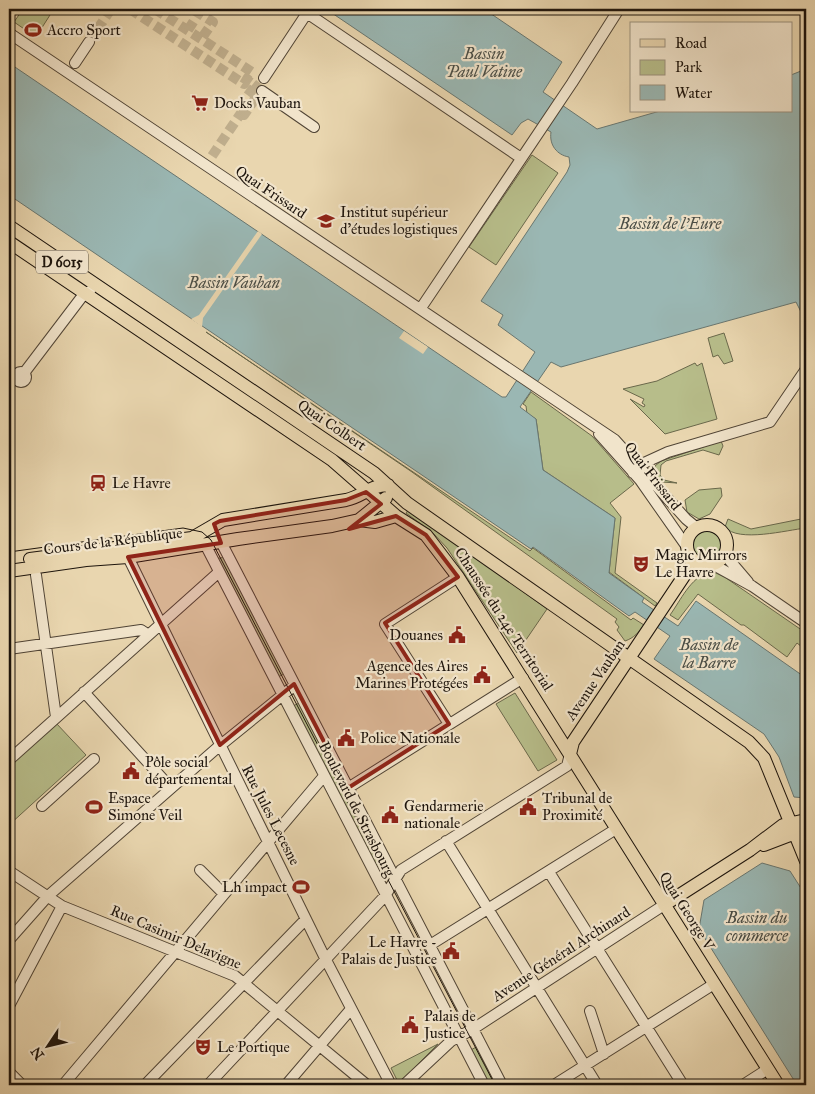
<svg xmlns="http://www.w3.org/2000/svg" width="815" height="1094" font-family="'IM FELL Great Primer',serif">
<rect width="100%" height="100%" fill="#e9d6af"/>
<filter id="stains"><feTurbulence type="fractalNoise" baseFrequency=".004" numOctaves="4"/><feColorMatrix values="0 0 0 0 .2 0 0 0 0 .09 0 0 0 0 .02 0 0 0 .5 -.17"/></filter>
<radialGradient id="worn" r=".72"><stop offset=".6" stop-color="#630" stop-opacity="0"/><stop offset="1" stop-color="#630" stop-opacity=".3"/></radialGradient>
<path fill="#b7bd8a" stroke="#6a684b" d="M23 9H42L50 15 36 37 14 22Z
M532 155 558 173 496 265 469 247Z
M206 332 530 551 533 548 631 620 633 618 644 625C639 632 634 638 625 641L617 630 619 627 615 622 617 619 412 472Z
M724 333 733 361 724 364 718 355 713 357 708 338Z
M695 363 697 366 702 363 717 419 665 434 630 399 644 407 645 405 642 403 644 399 623 389 657 381Z
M531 392 592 436 634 484 610 503 621 517 615 573 657 603 655 606 609 572 615 518 543 470 536 419 527 414 526 406 523 404Z
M721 441 723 446 719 455 703 450 666 461 661 465 660 475 664 480 677 483 662 482 655 477V466L661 461Z
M721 488 722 496 710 514 699 519 687 512 685 500 699 490Z
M409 509 547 609 517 653 447 548 433 533 406 513Z
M806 518V528C787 530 738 543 725 527L728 519 751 529Z
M693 545a14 14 0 1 1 28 0a14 14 0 1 1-28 0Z
M226 557 286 673 276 678 214 559Z
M709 572H714L726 578 806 633V640L802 647 797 643 787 657 744 625H741L698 594 678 620 670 615C681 600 690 578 709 572Z
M515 693 557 760 538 771 496 704Z
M301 702 390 874 380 879 291 707Z
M56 723 86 755 9 825 11 764Z
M438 1044 402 1080H397L391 1068Z
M478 1046 499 1085H486L469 1051Z"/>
<path fill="#9ab7b3" stroke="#687670" d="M326 9H484L562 62 543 92 597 129 660 111H791V75L806 69V318H804L796 302 561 367 551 362 520 407 536 419 543 470 615 518 609 573 644 598 642 602 678 626 696 601 806 678V798L794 797 779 757 764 734 654 659 670 636 635 612 629 616 533 547 531 549 9 195V63L502 397H506L535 352 498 325 503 315 481 301 567 172 570 165 569 157C557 155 549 145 551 132L528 119 521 123 512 135Z
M762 863 790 871 806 896V1085H797L699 929 704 900Z"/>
<path fill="#e9d6af" d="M258 231 262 234 203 318 202 327 191 319 199 315Z
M404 331 428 347 423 354 399 338Z"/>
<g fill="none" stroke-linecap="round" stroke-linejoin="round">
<path stroke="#c0af8e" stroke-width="10" stroke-dasharray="10 5" stroke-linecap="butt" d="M130 9 244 84 247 79 262 91
M155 9 252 72 247 79
M9 16 13 9
M188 30 199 13 213 22 201 39
M89 42 111 9
M241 113 244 115 261 90
M212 156 241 113 237 110 255 86"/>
<g stroke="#504435" stroke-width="12">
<path id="minor" d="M301 9 521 158
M9 33 615 440 686 519 697 528
M75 63 89 42
M264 78 307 13
M262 91 314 127
M421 308 572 83 619 9
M16 377a5 5 0 1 1 10 0a5 5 0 1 1-10 0Z
M24 373 84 294 90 291
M599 434 640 480 687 547
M633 473 644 463 668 452 770 422 806 369
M221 542 502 1085
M206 546 484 1085
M725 555 748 582
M128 557 325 958 391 1085
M712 564 752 586 806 623
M36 575 56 717
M9 649 141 630 147 634
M84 692 171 788
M449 724 385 624 458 577
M9 760 219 572
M348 788 523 678
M42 806 94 759
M446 841 597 1085
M200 870 224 894
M9 871 62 906 235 976 367 1085
M549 872 683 1085
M9 940 48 896 217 748 295 685
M430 945 616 829
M9 1006 62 906
M590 1011 604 1054
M9 1072 22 1085
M63 1085 324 776
M145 1085 306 919
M208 1085 385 896 401 870 567 766 570 754
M286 1085 351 1009
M404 1085 451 1041 473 1029 664 905
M554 1085 714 984
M743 1085 768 1069"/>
</g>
<g stroke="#1d140c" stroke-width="14">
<path id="major" d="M9 226 374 473 407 503 749 742 764 758 806 861
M9 242 332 460 396 516 426 535 458 577 778 1085
M359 520 375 522 396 516
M687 545a20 20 0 1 1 40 0a20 20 0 1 1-40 0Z
M30 559 192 538 223 520 346 500C364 496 368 486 388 485
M9 571 86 560 128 557 238 539 332 526 359 520 386 498
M570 754 573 742 694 561
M764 845 806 829
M664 905 750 850 783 825 806 820"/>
</g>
<use href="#minor" stroke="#f1e4cb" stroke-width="10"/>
<use href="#major" stroke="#e9d6af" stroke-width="12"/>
<path stroke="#1d140c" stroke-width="1" d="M9 552 183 528 202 532 211 540 495 1085"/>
</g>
<path fill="#8f2418" fill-opacity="0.2" stroke="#8f2418" stroke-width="4" stroke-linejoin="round" d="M366 492 381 504 349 529 396 516 426 535 458 577 385 623 449 724 348 788 294 684 220 745 128 557 221 543 214 524 220 521 346 500Z"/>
<defs>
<g id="stadium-bare" transform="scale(1.35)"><path d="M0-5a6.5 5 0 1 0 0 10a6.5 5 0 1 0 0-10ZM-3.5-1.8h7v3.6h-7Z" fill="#8f2418" stroke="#f1e4cb" stroke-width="2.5" paint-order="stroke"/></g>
<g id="supermarket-bare" transform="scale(1.35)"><path d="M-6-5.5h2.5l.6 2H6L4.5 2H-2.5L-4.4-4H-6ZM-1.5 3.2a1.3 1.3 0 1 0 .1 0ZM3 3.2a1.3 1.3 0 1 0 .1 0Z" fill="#8f2418" stroke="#f1e4cb" stroke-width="2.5" paint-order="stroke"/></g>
<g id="university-bare" transform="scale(1.35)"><path d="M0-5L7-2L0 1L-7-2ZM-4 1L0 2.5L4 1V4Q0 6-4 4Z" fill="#8f2418" stroke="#f1e4cb" stroke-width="2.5" paint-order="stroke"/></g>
<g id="station-bare" transform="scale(1.35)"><path d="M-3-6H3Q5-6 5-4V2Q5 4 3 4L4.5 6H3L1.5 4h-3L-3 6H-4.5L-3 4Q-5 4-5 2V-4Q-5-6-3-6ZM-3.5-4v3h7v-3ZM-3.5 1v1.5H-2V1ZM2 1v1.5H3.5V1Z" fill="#8f2418" stroke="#f1e4cb" stroke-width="2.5" paint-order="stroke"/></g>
<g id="theatre-bare" transform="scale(1.35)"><path d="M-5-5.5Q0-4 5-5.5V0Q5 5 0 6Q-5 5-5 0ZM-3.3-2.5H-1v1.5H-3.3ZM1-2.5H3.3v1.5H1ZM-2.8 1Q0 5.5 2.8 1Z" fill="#8f2418" stroke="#f1e4cb" stroke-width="2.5" paint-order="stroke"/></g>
<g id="civic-bare" transform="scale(1.35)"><path d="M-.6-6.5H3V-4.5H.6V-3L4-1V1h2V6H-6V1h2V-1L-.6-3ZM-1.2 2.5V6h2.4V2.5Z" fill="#8f2418" stroke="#f1e4cb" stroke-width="2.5" paint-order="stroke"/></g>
</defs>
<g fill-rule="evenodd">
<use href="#stadium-bare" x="33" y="30"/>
<use href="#supermarket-bare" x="200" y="103"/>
<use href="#university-bare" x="326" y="221"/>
<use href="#station-bare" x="98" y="483"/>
<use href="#theatre-bare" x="641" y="564"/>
<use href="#civic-bare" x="457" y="635"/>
<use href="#civic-bare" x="482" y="675"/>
<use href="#civic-bare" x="346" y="738"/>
<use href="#civic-bare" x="131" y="771"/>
<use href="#stadium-bare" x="94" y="807"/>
<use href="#civic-bare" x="528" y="807"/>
<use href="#civic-bare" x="390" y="815"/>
<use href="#stadium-bare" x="301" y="887"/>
<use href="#civic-bare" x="451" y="951"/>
<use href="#civic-bare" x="410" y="1025"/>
<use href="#theatre-bare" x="203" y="1047"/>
</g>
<g text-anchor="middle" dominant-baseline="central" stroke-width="4.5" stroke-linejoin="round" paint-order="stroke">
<rect fill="#f1e4cb" stroke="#5d5245" stroke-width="1" x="36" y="250.5" width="52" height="23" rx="4"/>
<g font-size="14" font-weight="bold" fill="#1d140c">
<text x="62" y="262">D 6015</text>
</g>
<g font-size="15" fill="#1d140c" stroke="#f1e4cb" text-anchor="start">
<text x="47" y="30">Accro Sport</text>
<text x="214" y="103">Docks Vauban</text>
<text x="340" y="212">Institut supérieur<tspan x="340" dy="17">d'études logistiques</tspan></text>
<text x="112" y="483">Le Havre</text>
<text x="655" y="555">Magic Mirrors<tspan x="655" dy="17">Le Havre</tspan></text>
<text x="443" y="635" text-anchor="end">Douanes</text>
<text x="468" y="666" text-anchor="end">Agence des Aires<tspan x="468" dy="17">Marines Protégées</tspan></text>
<text x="360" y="738">Police Nationale</text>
<text x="145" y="762">Pôle social<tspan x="145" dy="17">départemental</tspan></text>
<text x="108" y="798">Espace<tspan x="108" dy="17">Simone Veil</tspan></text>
<text x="542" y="798">Tribunal de<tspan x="542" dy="17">Proximité</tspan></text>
<text x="404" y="806">Gendarmerie<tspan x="404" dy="17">nationale</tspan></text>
<text x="287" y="887" text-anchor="end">Lh impact</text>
<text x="437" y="942" text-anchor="end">Le Havre -<tspan x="437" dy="17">Palais de Justice</tspan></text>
<text x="424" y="1016">Palais de<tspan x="424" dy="17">Justice</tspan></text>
<text x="217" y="1047">Le Portique</text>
</g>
<g font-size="15" fill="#1d140c" stroke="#f1e4cb">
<text transform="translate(271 192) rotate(34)">Quai Frissard</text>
<text transform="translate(332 425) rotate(34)">Quai Colbert</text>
<text transform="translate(653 476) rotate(52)">Quai Frissard</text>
<text transform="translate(113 541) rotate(-7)">Cours de la République</text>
<text transform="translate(504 619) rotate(57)">Chaussée du 24e Territorial</text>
<text transform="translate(595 680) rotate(-56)">Avenue Vauban</text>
<text transform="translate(357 809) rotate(63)">Boulevard de Strasbourg</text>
<text transform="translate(271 815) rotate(63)">Rue Jules Lecesne</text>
<text transform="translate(687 911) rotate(58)">Quai George V</text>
<text transform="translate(176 937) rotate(23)">Rue Casimir Delavigne</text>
<text transform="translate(561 954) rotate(-33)">Avenue Général Archinard</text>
</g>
<g font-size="16" font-style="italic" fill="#494d46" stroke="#f1e4cb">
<text x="484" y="53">Bassin<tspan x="484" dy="18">Paul Vatine</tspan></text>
<text x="670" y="223">Bassin de l'Eure</text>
<text x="234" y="282">Bassin Vauban</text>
<text x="709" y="644">Bassin de<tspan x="709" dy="18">la Barre</tspan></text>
<text x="757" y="917">Bassin du<tspan x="757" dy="18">commerce</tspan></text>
</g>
</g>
<rect width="815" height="1094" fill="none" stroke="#e9d6af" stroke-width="30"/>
<rect x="10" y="10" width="795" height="1074" fill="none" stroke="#1d140c" stroke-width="2.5"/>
<rect x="15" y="15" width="785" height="1064" fill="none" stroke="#1d140c"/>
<rect x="630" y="22" width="162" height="90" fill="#f1e4cb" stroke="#9c917f"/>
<rect x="640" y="39" width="25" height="8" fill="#e9d6af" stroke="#9c917f"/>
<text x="675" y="48" font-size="15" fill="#1d140c">Road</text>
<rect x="640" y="60" width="25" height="15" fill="#b7bd8a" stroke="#9c917f"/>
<text x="675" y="72" font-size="15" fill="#1d140c">Park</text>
<rect x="640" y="85" width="25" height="15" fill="#9ab7b3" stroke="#9c917f"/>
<text x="675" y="98" font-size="15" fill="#1d140c">Water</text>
<g transform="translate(48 1046) rotate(235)" stroke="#f1e4cb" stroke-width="4" paint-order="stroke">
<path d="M0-4L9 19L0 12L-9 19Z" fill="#1d140c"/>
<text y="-8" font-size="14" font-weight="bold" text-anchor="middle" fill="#1d140c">N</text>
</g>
<rect width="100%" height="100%" filter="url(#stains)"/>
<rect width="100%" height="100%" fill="url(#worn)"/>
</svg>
